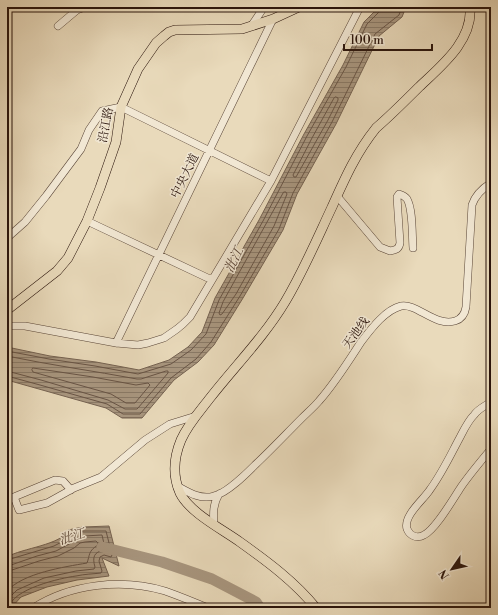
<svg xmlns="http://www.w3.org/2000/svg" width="498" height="615" font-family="'Libre Bodoni','Noto Serif SC',serif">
<defs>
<pattern id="water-rules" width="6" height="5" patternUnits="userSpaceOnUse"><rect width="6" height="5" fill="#a8967f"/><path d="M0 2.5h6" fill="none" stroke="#897966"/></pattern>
</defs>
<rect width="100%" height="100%" fill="#e9dabb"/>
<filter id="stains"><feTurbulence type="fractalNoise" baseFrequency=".005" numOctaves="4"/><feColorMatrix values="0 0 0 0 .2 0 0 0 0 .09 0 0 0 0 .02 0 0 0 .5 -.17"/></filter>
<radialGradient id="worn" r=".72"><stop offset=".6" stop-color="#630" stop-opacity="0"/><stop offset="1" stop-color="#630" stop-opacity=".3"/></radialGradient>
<path fill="url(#water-rules)" stroke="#756251" d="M379 7H406L402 17 379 36 336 124 297 194 283 230 243 298 214 345 198 362 174 380 142 418H122L106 408 7 380V347L50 356 96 362 139 370 169 360 188 347 202 332 215 298 259 220 304 134 343 65 364 22Z
M109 526 119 566 102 558 109 576 77 580 47 587 21 597 11 608H7V557C22 548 62 545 68 530L83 527Z"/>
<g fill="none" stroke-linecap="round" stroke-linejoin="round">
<path stroke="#685445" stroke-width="1" d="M336 97 338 98V100L328 120 296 177H294L293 175 312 138 334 98Z
M284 192H286L287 194 274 226 236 294 222 314 220 315 219 313 223 302Z
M7 351 49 359 95 366 138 374 171 364 191 350 206 334 219 300 263 221 307 136 346 67 367 24 380 11 381 7
M7 356C50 365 94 371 137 379H141L166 371H168V373L138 408 137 409H125L108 400 41 380 7 371
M33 368 93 377 136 385 148 383 150 385 135 403H126L111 394 33 372 32 370Z
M7 376 40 385 107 404 123 414H140L171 378 196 359 211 342 240 296 279 229 293 193 332 122 375 34 399 15 402 7
M7 560 54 546 69 538 72 534 84 531H106L112 555 111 557 104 555 100 557 99 561 102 571 101 573C93 574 85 574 76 576 61 578 11 589 9 608
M7 565H11L37 556 56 551 71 543 76 538 84 536 102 535 105 548 104 550C94 552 92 557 95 567L94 569 76 571 44 578 17 590 7 600
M7 571 12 570 39 561 58 556 74 548 80 543 85 542 96 541 98 543V545C88 551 90 555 87 563 64 567 23 573 7 591"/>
<path stroke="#a8967f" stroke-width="11" d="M102 547 162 562 212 579 256 602 260 608"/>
<g stroke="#594537" stroke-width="8">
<path id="minor" d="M252 25 264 7
M58 26 77 10 85 7
M337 196 380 247 390 251C396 250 399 249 400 243L397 197 399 194C402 195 405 196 407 199 413 209 412 236 413 248
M87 221 212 280
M7 238 25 222 46 196 81 149 89 130 102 111 121 107 271 181
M7 326H25L116 343 138 345 148 343 164 338 177 329 183 324 190 317 271 181 360 7
M116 343 273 19
M491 402C485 406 478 409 474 415 467 422 463 432 458 441 449 458 441 475 429 491 423 500 403 516 407 529 410 536 417 539 424 535 436 529 453 499 461 487 470 474 481 461 491 449
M177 486C188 492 200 500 214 496 227 493 245 475 255 465 271 450 286 434 302 418 307 413 314 407 319 401 335 383 348 362 361 342 371 329 385 310 401 306 417 303 435 327 455 321 462 319 465 313 466 307L472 205C475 196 483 188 491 183
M14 497 55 480 63 481 71 490
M7 498 14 497 19 510 47 503 74 488 101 477 145 440 170 424 196 416
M214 525C213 513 213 504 219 494
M33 608C70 584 122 578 165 591 179 596 194 602 208 608"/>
</g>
<g stroke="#29130b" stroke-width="10">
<path id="major" d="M7 310 57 271 68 258 87 221 100 188 116 142 121 107 138 69 156 43 164 36 169 32 175 30 242 29 273 19 299 7
M316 608C295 582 268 562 240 542 222 529 190 513 180 493 172 475 174 457 181 440 188 424 200 411 210 398 235 366 264 337 285 302 303 272 317 239 332 207 345 178 356 153 376 128 391 115 405 101 419 87 441 66 473 41 470 7"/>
</g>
<use href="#minor" stroke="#f1e7d3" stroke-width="7"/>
<use href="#major" stroke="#e9dabb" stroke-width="9"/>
</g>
<g text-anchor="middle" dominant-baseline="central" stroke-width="3" stroke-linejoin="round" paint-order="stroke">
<g font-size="12" fill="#29130b" stroke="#f1e7d3">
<text transform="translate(106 125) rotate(-79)">沿江路</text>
<text transform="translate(185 176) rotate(-64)">中央大道</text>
<text transform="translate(356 333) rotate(-53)">天池线</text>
</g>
<g font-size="13" font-style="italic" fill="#5c4739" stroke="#f1e7d3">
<text transform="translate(234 260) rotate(-63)">沘江</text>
<text transform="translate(72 537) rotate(-16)">沘江</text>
</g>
</g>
<rect width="498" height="615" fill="none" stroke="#e9dabb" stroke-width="24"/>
<rect x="8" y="8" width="482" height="599" fill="none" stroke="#29130b" stroke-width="2"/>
<rect x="12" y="12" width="474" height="591" fill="none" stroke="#29130b"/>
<g transform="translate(452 569) rotate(236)" stroke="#f1e7d3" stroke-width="3" paint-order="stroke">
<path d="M0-3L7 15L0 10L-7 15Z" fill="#29130b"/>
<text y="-6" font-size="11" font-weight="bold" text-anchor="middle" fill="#29130b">N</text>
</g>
<path d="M344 44v6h88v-6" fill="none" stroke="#29130b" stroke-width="2"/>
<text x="350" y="44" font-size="12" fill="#29130b" stroke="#f1e7d3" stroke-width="3" paint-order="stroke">100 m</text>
<rect width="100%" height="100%" filter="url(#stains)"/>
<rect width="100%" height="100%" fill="url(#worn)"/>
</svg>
